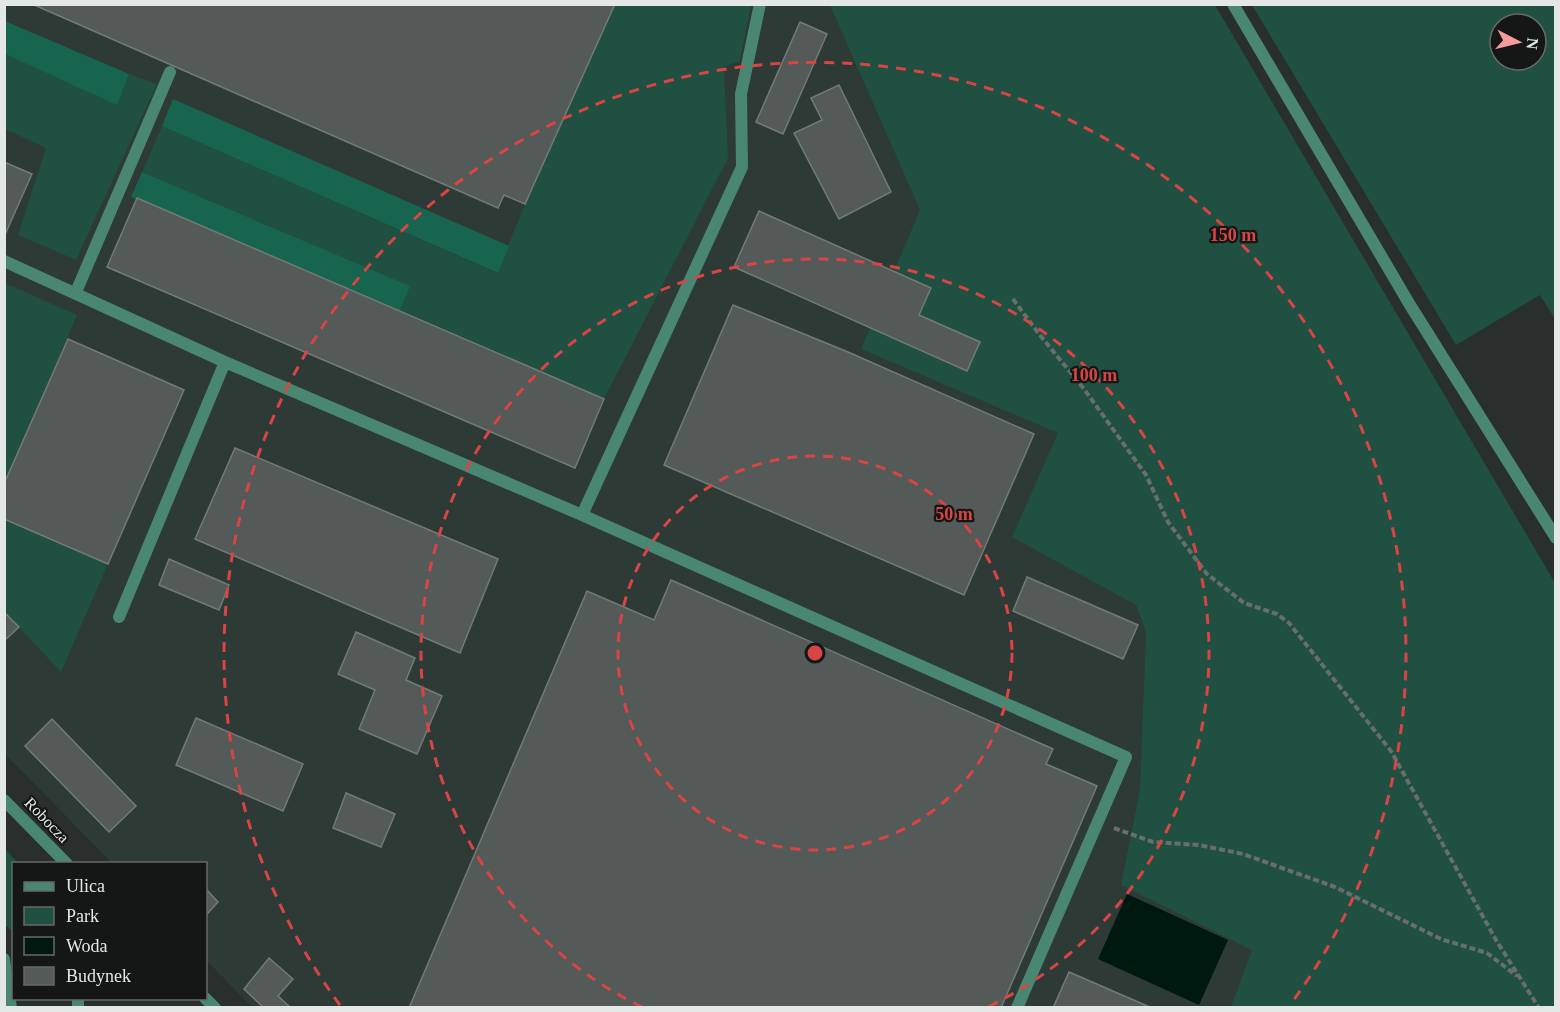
<svg xmlns="http://www.w3.org/2000/svg" width="1560" height="1012" font-family="'Times New Roman',serif">
<rect width="100%" height="100%" fill="#292f2d"/>
<path fill="#2d3a35" d="M5 5H1179L1555 1007H252L206 960V864L112 863 5 754Z"/>
<path fill="#1f5041" fill-rule="evenodd" d="M615 5H751L740 61 724 67 728 158 604 399 400 311 409 286 142 172 162 126 497 273 525 204Z
M830 5H1215L1555 583V1007H1231L1252 950 1121 885 1140 790 1146 632 1136 605 1012 537 1058 433 861 349 920 210Z
M1252 5H1555V319L1540 295 1456 345ZM1500 24H1536V60H1500Z
M5 54 117 104 129 74 157 84 76 260 18 235 46 148 5 129Z
M5 283 77 315 5 484Z
M4 519 108 564 61 672 5 612Z
M5 849 18 863 14 864 13 932 5 925Z"/>
<path fill="#18654f" d="M5 21 129 74 117 105 5 54Z
M173 99 509 246 498 273 162 126Z
M142 172 410 286 400 311 131 197Z"/>
<path fill="#001910" d="M1127 894 1228 940 1199 1005 1098 959Z"/>
<path fill="#535a57" stroke="#737a77" stroke-width="1.5" d="M32 4H615L525 204 504 195 498 208Z
M800 22 827 34 783 134 756 122Z
M839 85 891 192 839 219 794 133 822 120 811 98Z
M4 162 32 174 4 237Z
M137 198 604 399 575 468 107 267Z
M759 211 931 288 919 315 980 342 967 371 734 267Z
M733 305 848 352 1034 434 964 595 664 465Z
M68 339 184 390 108 564 4 519V484Z
M235 448 498 559 460 653 195 539Z
M169 559 229 585 219 610 159 585Z
M1027 577 1138 625 1123 659 1013 611Z
M671 580 1053 749 1046 764 1097 786 1001 1008H409L587 591 654 620Z
M4 612 19 627 4 641Z
M356 632 415 658 406 680 442 696 417 754 359 729 375 690 338 674Z
M196 718 303 764 283 811 176 765Z
M52 719 136 806 109 832 25 746Z
M346 793 395 814 381 847 333 828Z
M206 889 218 902 206 915Z
M269 958 293 979 278 996 291 1008H264L244 989Z
M1069 972 1152 1008H1053Z"/>
<g fill="none" stroke-linecap="round" stroke-linejoin="round">
<path stroke="#686e6c" stroke-width="4" stroke-dasharray="6 3" stroke-linecap="butt" d="M1013 299 1039 334 1084 389 1146 475 1168 522 1207 574 1244 603 1277 614 1289 623 1391 751 1496 940 1539 1008
M1114 828 1153 842 1199 845 1243 854 1335 887 1441 939 1487 953 1517 976"/>
<path stroke="#4a8772" stroke-width="12" d="M1233 4 1410 305 1556 538
M4 261 225 362 582 515 742 167 741 94 760 4
M76 292 170 72
M582 515 1126 757 1017 1008
M119 617 225 362
M4 959 11 1008"/>
<path stroke="#4a8772" stroke-width="12" d="M4 800 67 864
M78 998V1008
M205 998 215 1008"/>
</g>
<g fill="none" stroke="#d84544" stroke-width="3" stroke-dasharray="10 8">
<circle cx="815" cy="653" r="197"/>
<path d="M642 1007A394 394 0 1 1 988 1007"/>
<path d="M340 1005A591 591 0 1 1 1290 1005"/>
</g>
<g text-anchor="middle" dominant-baseline="central" stroke-width="4.5" stroke-linejoin="round" paint-order="stroke">
<g font-size="16" fill="#e3e7e6" stroke="#141715">
<text transform="translate(47 820) rotate(46)">Robocza</text>
</g>
</g>
<circle cx="815" cy="653" r="9" fill="#d84544" stroke="#141715" stroke-width="3"/>
<g font-size="18" text-anchor="middle" font-weight="bold" fill="#d84544" stroke="#141715" stroke-width="4.5" stroke-linejoin="round" paint-order="stroke">
<text x="1233" y="241">150 m</text>
<text x="1094" y="381">100 m</text>
<text x="954" y="520">50 m</text>
</g>
<rect width="1560" height="1012" fill="none" stroke="#e3e7e6" stroke-width="12"/>
<rect x="12" y="862" width="195" height="138" fill="#141715" stroke="#676a69" stroke-width="1.5"/>
<rect x="24" y="882" width="30" height="9" fill="#4a8772" stroke="#676a69" stroke-width="1.5"/>
<text x="66" y="892" font-size="18" fill="#e3e7e6">Ulica</text>
<rect x="24" y="907" width="30" height="18" fill="#1f5041" stroke="#676a69" stroke-width="1.5"/>
<text x="66" y="922" font-size="18" fill="#e3e7e6">Park</text>
<rect x="24" y="937" width="30" height="18" fill="#001910" stroke="#676a69" stroke-width="1.5"/>
<text x="66" y="952" font-size="18" fill="#e3e7e6">Woda</text>
<rect x="24" y="967" width="30" height="18" fill="#535a57" stroke="#676a69" stroke-width="1.5"/>
<text x="66" y="982" font-size="18" fill="#e3e7e6">Budynek</text>
<g transform="translate(1518 42) rotate(97)"><circle r="28" fill="#141715" stroke="#676a69" stroke-width="1.5"/>
<path d="M0-4.5L10 22L0 15L-10 22Z" fill="#f59b9b"/>
<text y="-9" font-size="16" font-weight="bold" text-anchor="middle" fill="#e3e7e6">N</text>
</g>
</svg>
